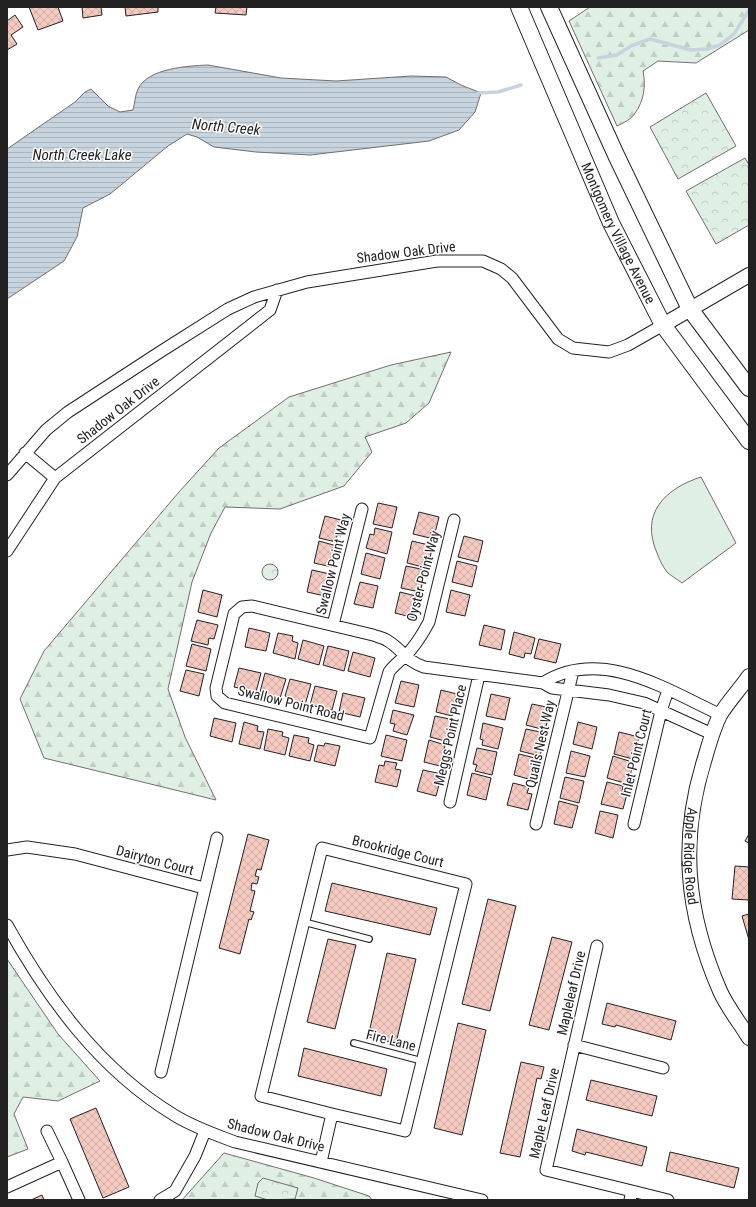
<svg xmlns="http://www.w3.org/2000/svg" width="756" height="1207" font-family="'Roboto Condensed',sans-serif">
<defs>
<pattern id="forest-firs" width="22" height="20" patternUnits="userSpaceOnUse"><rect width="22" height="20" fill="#e0efe3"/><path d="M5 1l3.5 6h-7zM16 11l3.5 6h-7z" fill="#c0cdc2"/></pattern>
<pattern id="park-crowns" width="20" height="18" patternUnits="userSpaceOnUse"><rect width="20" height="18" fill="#e0efe3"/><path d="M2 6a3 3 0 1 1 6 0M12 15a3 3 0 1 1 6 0" fill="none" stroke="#c0cdc2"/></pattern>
<pattern id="water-rules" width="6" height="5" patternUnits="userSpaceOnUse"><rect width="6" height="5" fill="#c7d3dd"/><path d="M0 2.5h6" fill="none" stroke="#abb5bd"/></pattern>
<pattern id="building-cross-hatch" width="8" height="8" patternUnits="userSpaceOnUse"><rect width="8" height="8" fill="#f3c9c0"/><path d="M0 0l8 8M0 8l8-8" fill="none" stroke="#d0aca5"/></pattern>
</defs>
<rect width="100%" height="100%" fill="#fff"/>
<path fill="#e0efe3" stroke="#6f6f6f" d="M701 477 736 543 682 583C677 579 671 576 667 572 663 567 659 559 657 553 640 514 664 489 701 477Z"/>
<path fill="url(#forest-firs)" stroke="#6f6f6f" d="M590 7H749V30L696 63 658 61 643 71C646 86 644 101 635 113 632 119 623 123 617 126L569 21Z
M451 352 429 403 406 423 365 437 372 452 344 486 280 509 225 507 211 533 192 582 168 689 185 737 216 800 44 758 20 699 44 651 179 492 219 448 289 397 391 365Z
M7 959 58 1034 100 1081 58 1101 23 1097 14 1114 28 1149 7 1157Z
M224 1153 314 1178 369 1196 372 1200H182Z"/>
<path fill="url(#park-crowns)" stroke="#6f6f6f" d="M706 93 736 146 678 179 650 127Z
M745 158 749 165V225L716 244 686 191Z
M262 572a8 8 0 1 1 16 0a8 8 0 1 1-16 0Z
M263 1178 298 1188 295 1199 268 1200 255 1196 258 1183Z"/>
<path fill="url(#water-rules)" stroke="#6f6f6f" d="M208 65 281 78 336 81 411 76 446 77 461 85 481 93 475 112 459 130 429 141 310 155 256 152 214 147 197 137 187 134 168 146 110 194 83 208 77 237 64 261 7 299V149L75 102 85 92 91 89 108 106 120 112 133 110C135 103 135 95 138 89 148 68 188 66 208 65Z"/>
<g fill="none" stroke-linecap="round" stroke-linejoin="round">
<path stroke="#c7d3dd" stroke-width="3.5" d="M598 58 617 55 631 46 650 39 691 50 707 49 720 45 734 34 749 10
M478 93 498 92 521 85"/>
</g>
<path fill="url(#building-cross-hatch)" stroke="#222" d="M29 7H58L63 21 38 30Z
M82 7H101L102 15 83 18Z
M125 7H158V12L126 16Z
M216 7H247L246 15 215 13Z
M15 15 23 27 11 35 17 44 7 50V21Z
M378 503 397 507 392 528 373 524Z
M419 512 439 517 435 533 431 532 430 538 413 534Z
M325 516 345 521 341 536 337 535 336 542 319 538Z
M375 528 392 532 387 554 366 548 370 534 374 535Z
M464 536 483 541 478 562 458 557Z
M319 541 337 546 332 567 314 563Z
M412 541 433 546 429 561 425 560 423 567 407 563Z
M366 553 385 558 380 579 361 574Z
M457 561 477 566 472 587 452 582Z
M406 566 426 570 420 592 401 588Z
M312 570 330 574 325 596 307 592Z
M360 582 378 586 373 608 354 604Z
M203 590 222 595 217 617 198 612Z
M451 590 470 595 465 616 446 612Z
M400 592 420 597 415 618 395 613Z
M197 620 218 625 214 639 209 638 208 645 191 641Z
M484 625 505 630 501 650 479 645Z
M249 628 270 633 266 651 245 647Z
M514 632 535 638 531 654 525 653 524 658 509 654Z
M278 633 293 636 292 641 298 643 295 659 273 653Z
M539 639 561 644 556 663 534 658Z
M303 640 324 646 319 665 298 659Z
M192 644 211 649 206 671 186 666Z
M328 646 349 651 344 671 323 665Z
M353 652 375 658 370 677 348 671Z
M239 668 261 673 256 692 234 687Z
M186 670 204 674 199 696 180 691Z
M265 673 286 679 280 698 260 692Z
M290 679 311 684 305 705 291 702 292 698 285 696Z
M401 681 419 685 414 707 395 703Z
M315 686 337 691 332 710 310 705Z
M441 690 461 695 457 710 454 709 452 716 436 712Z
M343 693 365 698 360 717 339 712Z
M491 694 510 698 505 720 486 716Z
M532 704 551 708 545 730 526 725Z
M393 710 414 715 407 735 393 731 395 724 390 723Z
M435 716 454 720 449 742 430 737Z
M214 718 236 723 232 742 210 736Z
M244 722 258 726 257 731 264 732 260 749 239 744Z
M578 722 597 727 592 749 573 744Z
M483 723 503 728 498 749 482 745 483 740 480 739Z
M268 729 283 732 282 736 289 738 285 755 264 750Z
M526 729 540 732 539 738 544 740 540 756 520 751Z
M619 732 639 737 633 759 614 754Z
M294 735 309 738 308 743 314 745 310 761 289 756Z
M386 735 407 740 402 761 381 756Z
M429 740 445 745 444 751 448 752 444 767 424 762Z
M325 743 340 746 335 766 314 761 318 745 324 746Z
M477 748 497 752 492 775 475 771 477 765 473 764Z
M571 751 590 756 585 777 566 773Z
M519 754 535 758 534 764 539 765 536 781 514 775Z
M613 756 629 761 627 767 632 768 628 784 607 778Z
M385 761 397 763 395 769 401 770 397 787 375 782 379 765 384 766Z
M423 770 442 774 436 796 417 791Z
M472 773 491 778 486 800 467 795Z
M565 777 584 781 579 803 560 798Z
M607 782 623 786 622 792 627 794 623 809 601 804Z
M513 783 529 787 527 793 532 794 528 810 507 805Z
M559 801 578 806 572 828 554 824Z
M600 811 618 815 613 838 595 833Z
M248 834 269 840 261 870 257 869 255 876 259 877 257 884 252 883 251 890 255 891 250 911 254 912 251 920 249 919 240 954 219 948Z
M749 834V843L745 841Z
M735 866 749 867V900L732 899Z
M332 883 437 908 430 935 325 911Z
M488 899 516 906 490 1011 462 1004Z
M749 914V940L742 916Z
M552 937 572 942 549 1030 529 1025Z
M328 939 356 945 335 1029 307 1022Z
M387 953 416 959 396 1043 368 1037Z
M607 1003 676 1021 671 1040 616 1025 615 1027 602 1024Z
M458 1023 486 1030 462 1135 434 1128Z
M304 1048 387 1069 381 1096 298 1076Z
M521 1062 544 1067 541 1079 537 1078 520 1157 500 1153Z
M591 1080 657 1096 652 1116 586 1100Z
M96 1108 129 1187 103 1198 70 1119Z
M577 1129 647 1147 642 1166 586 1152 585 1155 572 1151Z
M670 1152 739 1168 734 1188 666 1171Z
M42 1195 44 1200H31Z"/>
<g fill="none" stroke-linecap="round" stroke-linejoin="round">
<g stroke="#222" stroke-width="8">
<path id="service" d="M304 922 369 939
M354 1043 422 1061"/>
</g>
<g stroke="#222" stroke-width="13">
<path id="minor" d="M25 453 55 478
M7 475 46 430 68 412 160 352 228 309 254 297 307 282 437 261H483L501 269 512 278 558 339 573 348 609 352 628 345 663 325
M454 520 429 622C422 635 415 647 405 656 399 662 394 665 389 672L370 738 225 703 217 696 216 688 234 614 242 607 252 606 373 635C378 637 384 638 388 641 403 650 404 660 424 667L543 683 552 688 609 695 644 703 712 734
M7 551 55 478 270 310 277 290
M333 625 362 509
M543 683C601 646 667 690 721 715
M450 802 479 675
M536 824 573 671
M634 824 661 711 668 690
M7 850 27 847 75 854 204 888
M7 925C48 999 100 1070 174 1115 193 1127 214 1134 235 1142L482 1200
M597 946 546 1170 632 1191 630 1200
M574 1045 663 1068
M161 1072 217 838
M47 1131 62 1162
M321 1162 332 1114 405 1131 466 884 322 848 261 1096 332 1114
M7 1187 62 1162 79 1200
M632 1191 668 1200
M160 1200 175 1191 195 1156 205 1131"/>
</g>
<g stroke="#222" stroke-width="16">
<g id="tertiary">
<path d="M663 325 749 275"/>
<path id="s1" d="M749 676C740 689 728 702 720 715 713 729 709 744 705 758 679 840 686 913 720 991 727 1007 740 1023 749 1038"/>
</g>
</g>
<g stroke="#222" stroke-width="18">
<g id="secondary">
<path id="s2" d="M519 7 611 223 663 325 749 441"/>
<path d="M549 7 616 155 690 309 749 388"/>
</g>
</g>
<use href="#service" stroke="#fff" stroke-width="5.5"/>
<use href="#minor" stroke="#fff" stroke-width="11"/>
<use href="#tertiary" stroke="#fff" stroke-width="14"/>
<use href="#secondary" stroke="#fff" stroke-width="16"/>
</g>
<g text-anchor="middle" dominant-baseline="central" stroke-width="3" stroke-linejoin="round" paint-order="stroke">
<g font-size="14" fill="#222" stroke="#fff">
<text stroke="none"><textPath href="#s2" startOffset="247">Montgomery Village Avenue</textPath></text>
<text transform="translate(406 252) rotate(-7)">Shadow Oak Drive</text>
<text transform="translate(118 410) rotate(-38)">Shadow Oak Drive</text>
<text transform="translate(333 564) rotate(-76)">Swallow Point Way</text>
<text transform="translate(423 576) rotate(-75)">Oyster Point Way</text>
<text transform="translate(291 703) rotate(14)">Swallow Point Road</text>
<text transform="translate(450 735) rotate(-77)">Meggs Point Place</text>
<text transform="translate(540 744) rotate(-77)">Quails Nest Way</text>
<text transform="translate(636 753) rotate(-76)">Inlet Point Court</text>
<text transform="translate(398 851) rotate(14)">Brookridge Court</text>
<text stroke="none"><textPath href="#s1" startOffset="194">Apple Ridge Road</textPath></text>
<text transform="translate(155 860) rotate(15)">Dairyton Court</text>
<text transform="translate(571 993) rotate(-77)">Mapleleaf Drive</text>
<text transform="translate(391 1040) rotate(14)">Fire Lane</text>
<text transform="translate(544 1113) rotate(-77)">Maple Leaf Drive</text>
<text transform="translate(276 1135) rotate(14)">Shadow Oak Drive</text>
</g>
<g font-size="15" font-style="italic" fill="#222" stroke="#fff">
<text transform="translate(226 127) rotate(5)">North Creek</text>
<text x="82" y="155">North Creek Lake</text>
</g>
</g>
<rect width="756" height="1207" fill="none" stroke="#222222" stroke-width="16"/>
</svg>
